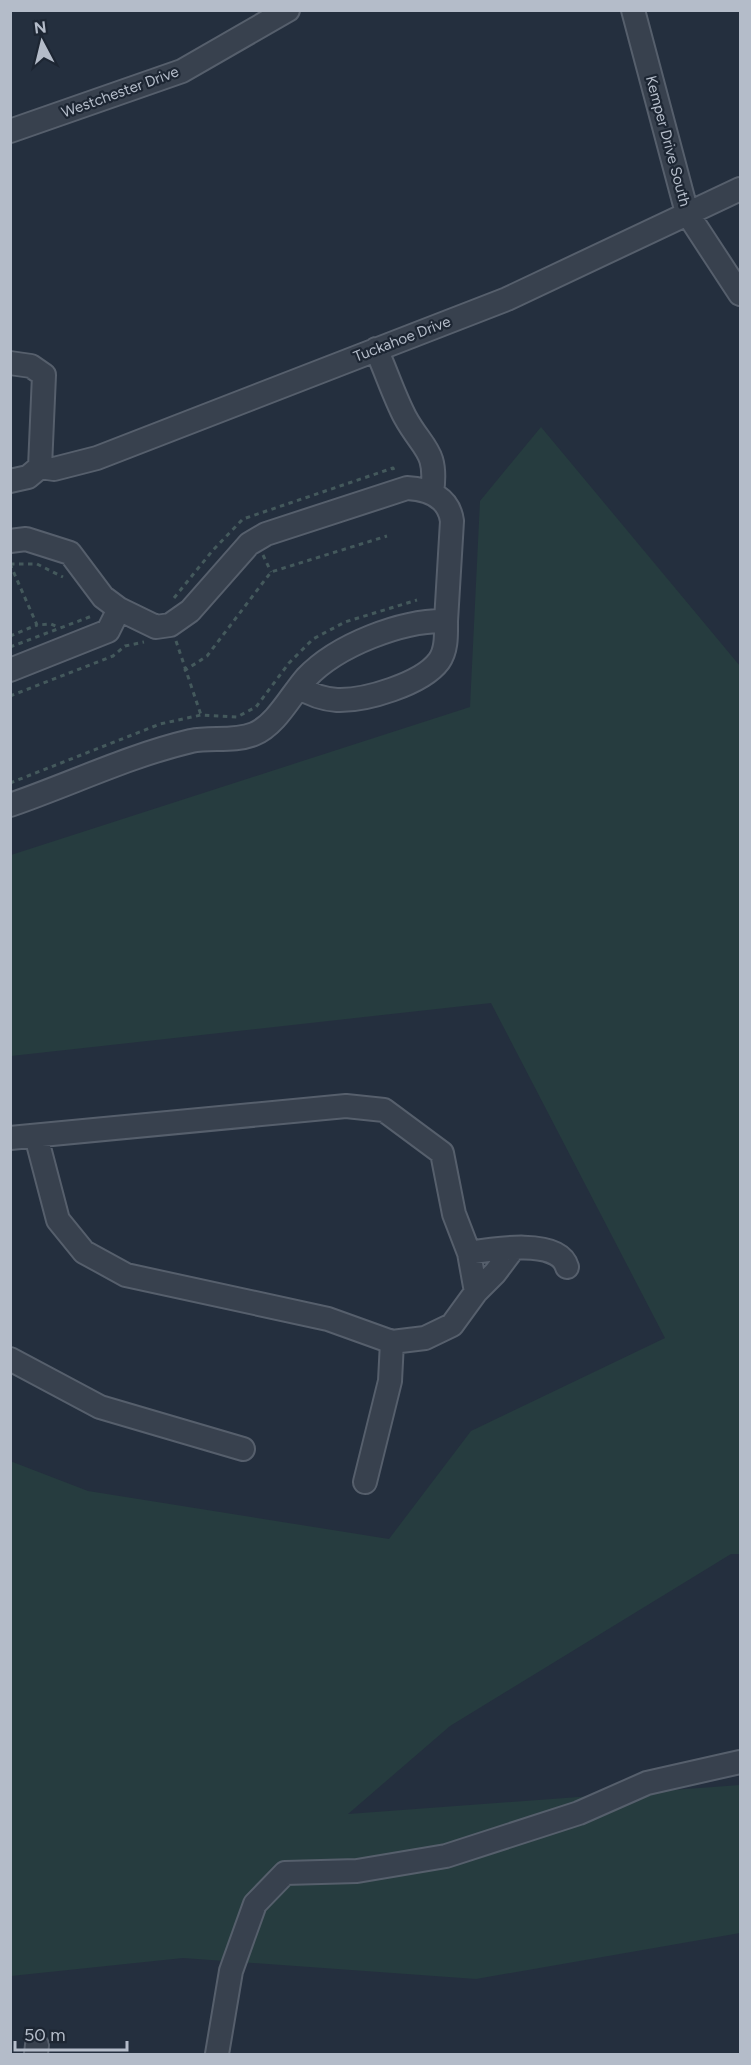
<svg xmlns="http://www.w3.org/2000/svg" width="751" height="2065" font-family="Figtree,sans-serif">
<rect width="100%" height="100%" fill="#242f3e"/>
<path fill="#263c3f" d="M541 427 740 666V1554H731L450 1726 348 1814 740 1785V1933L476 1979 183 1958 11 1976 10 1461 88 1491 389 1539 471 1431 665 1338 491 1003 11 1056V855L470 707 480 501Z"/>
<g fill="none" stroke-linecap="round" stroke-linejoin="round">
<g stroke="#565f6c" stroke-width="26">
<path id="minor" d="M633 10 687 213 740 294
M10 131 182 71 288 10
M376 349C386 371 394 396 405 417 423 450 438 450 432 493
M10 363 31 366 44 375 40 467 28 477 10 481
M40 467 54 469 97 458 507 299 740 189
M10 541 26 539 70 553 103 597 119 609 108 631 10 670
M119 609 156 627 170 625 190 611 249 544 266 534 407 488C429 489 449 498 452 521L446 621
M10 805C71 784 128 756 191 741 211 737 234 742 254 734 276 725 291 695 306 678 337 645 402 620 446 621 446 634 447 650 439 661 422 684 365 701 337 700 323 699 311 695 299 687
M10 1138 346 1106 384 1110 442 1153 454 1214 469 1253 476 1292 452 1325 425 1338 392 1342 328 1319 126 1275 84 1252 58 1220 36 1136
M469 1253C493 1249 559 1238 567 1267
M476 1292 495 1273 513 1249
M10 1359 100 1407 243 1449
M365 1482 390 1381 392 1342
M36 2054 37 2045
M217 2054 231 1971 255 1904 285 1873 357 1871 446 1856 579 1813 647 1783 740 1762"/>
</g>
<path stroke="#44595c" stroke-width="3" stroke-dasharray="4.5 4.5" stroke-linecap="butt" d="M263 555 271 572
M10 564 37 625 51 624 58 627
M10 564H37L63 577
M174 598 213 550 243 519 393 468 395 473
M10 636 37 625
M176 641 201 715
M10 647 92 616
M184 671 207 656 271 572 387 536
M10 696 113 656 125 646 144 642
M10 783 160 724 201 715 237 717 256 707 289 663 313 639 345 622 417 600"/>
<use href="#minor" stroke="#38414e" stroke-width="22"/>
</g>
<g text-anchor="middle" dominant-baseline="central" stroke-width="4.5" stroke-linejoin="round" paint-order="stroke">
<g font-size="15" fill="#b4bcc9" stroke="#1d2633">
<text transform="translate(120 92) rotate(-20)">Westchester Drive</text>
<text transform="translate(668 141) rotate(75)">Kemper Drive South</text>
<text transform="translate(402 339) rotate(-21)">Tuckahoe Drive</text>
</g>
</g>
<rect width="751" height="2065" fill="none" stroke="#b4bcc9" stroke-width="24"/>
<g transform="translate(42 42) rotate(353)" stroke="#1d2633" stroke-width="4.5" paint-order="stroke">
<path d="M0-4.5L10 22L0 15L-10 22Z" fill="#b4bcc9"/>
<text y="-9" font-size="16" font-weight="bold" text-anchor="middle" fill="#b4bcc9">N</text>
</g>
<path d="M15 2041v9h112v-9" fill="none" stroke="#b4bcc9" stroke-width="3"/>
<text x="24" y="2041" font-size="18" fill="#b4bcc9" stroke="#1d2633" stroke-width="4.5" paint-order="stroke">50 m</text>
</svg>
